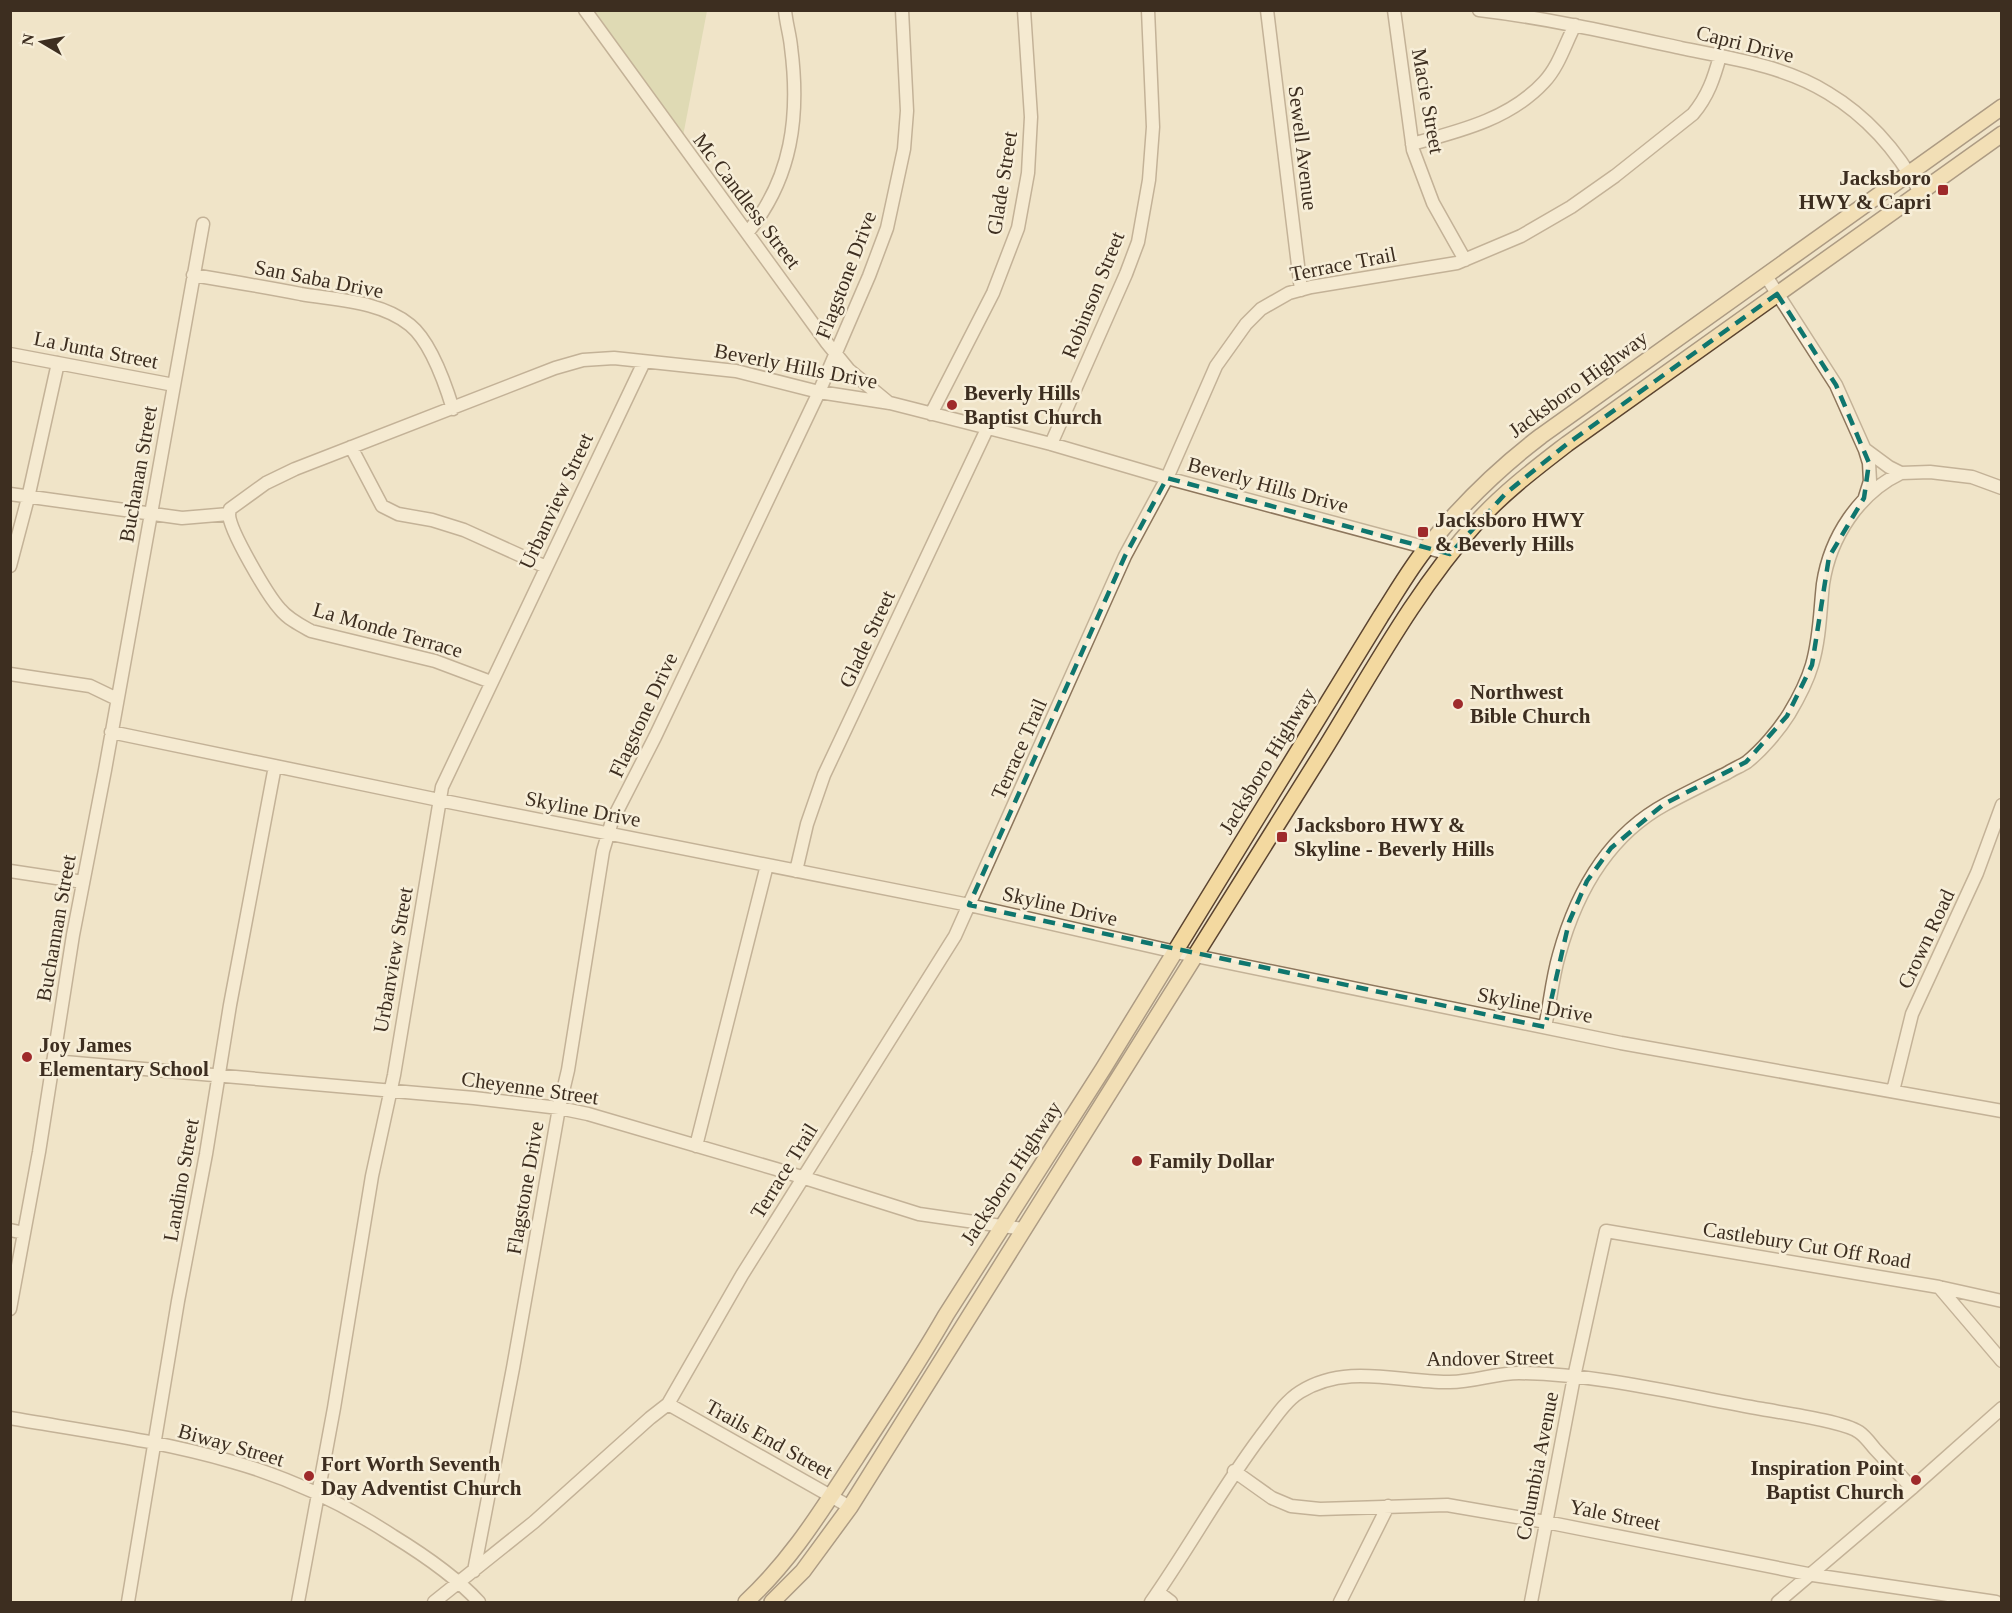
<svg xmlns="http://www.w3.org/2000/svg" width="2012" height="1613" font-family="Georgia,serif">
<rect width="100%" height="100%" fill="#f0e4c8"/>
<path fill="#c9cf9b" d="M595 11H707L683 136Z"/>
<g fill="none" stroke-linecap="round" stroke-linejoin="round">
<g stroke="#8d765c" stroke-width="15">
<path id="minor" d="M585 10 827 343 849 370 889 403
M1267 10 1301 290
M1394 10 1413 150 1433 203 1465 260
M1479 10C1547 18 1613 33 1681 48 1730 58 1785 66 1828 93 1868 117 1898 152 1920 192
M1412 144C1460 131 1510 119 1544 82 1559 66 1565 44 1575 25
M748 232C792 178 800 116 791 47 790 35 786 23 785 10
M193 275C229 281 265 287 301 294 336 300 381 301 410 325 431 342 445 383 453 409
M1766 276 1836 385 1865 450 1869 463 1870 481 1865 497
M10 354 174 385
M931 414 993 293 1018 228 1028 173 1031 117 1024 10
M1051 444 1126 274 1138 242 1149 180 1153 127 1148 10
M351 447 382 506 398 514 432 520 464 530 546 567
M1866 450 1889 467 1901 473 1930 472 1972 477 2002 488
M10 494 182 518 229 514
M229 514 230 509 266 483 295 469 555 368 583 360 614 358 736 371 819 392 890 403 1051 444 1167 478 1450 554
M229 514C229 530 268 596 280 609 288 619 300 625 311 631L435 661 491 682
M10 566 28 498 58 363
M10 674 90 686 117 699
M111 732 439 800 969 905 1176 952 1621 1043 2002 1111
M10 871 83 882
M796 871 807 824 824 775 987 429
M1545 1027C1550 1004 1552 979 1559 955 1576 893 1607 836 1666 804 1686 793 1707 783 1727 773 1733 769 1741 766 1747 762 1762 750 1779 730 1789 714 1798 699 1807 682 1812 665 1820 638 1820 611 1823 584 1830 537 1859 493 1901 473
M53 1061 474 1098 559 1108 588 1114 776 1169 919 1214 1023 1229
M1893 1091 1912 1014 1977 873 2002 805
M696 1146 767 865
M10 1230 24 1233
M1939 1287 2002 1361
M10 1309 39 1152 73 935 105 770 203 224
M668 1404 850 1507
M10 1418C85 1431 161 1441 233 1462 290 1478 344 1504 393 1536 424 1555 455 1576 479 1602
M1234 1471 1272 1498 1291 1506 1320 1509 1447 1505 1546 1522 1813 1575 1996 1602
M474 1571 513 1368 559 1108 568 1070 603 851 612 821 655 737 819 392 869 276 887 228 904 149 907 111 902 10
M1158 1592 1171 1602
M128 1602 178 1301 206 1154 230 1005 275 766
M298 1602 334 1408 372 1176 394 1075 442 787 644 362
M434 1602 534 1522 650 1418 668 1404 742 1275 955 936 1125 556 1167 478 1216 366 1246 324 1261 309 1289 293 1311 287 1457 263 1521 236 1571 207 1615 176 1693 114C1708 96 1714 78 1720 56
M1151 1602C1189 1548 1221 1489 1261 1436 1273 1421 1284 1402 1300 1392 1346 1363 1398 1382 1447 1382 1472 1383 1495 1373 1519 1373 1600 1374 1682 1395 1762 1409 1783 1413 1843 1421 1859 1432 1865 1436 1870 1443 1875 1449 1887 1462 1900 1475 1912 1488
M1340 1602 1388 1506
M1531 1602 1574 1377 1606 1231 1939 1287 2002 1301
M1778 1602 1912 1488 2002 1408"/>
</g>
<g stroke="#5b4430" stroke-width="18">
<path id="major" d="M746 1602C793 1558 821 1511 856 1458 887 1410 918 1364 946 1315L1103 1069 1381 616C1396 593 1410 568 1428 546 1461 505 1499 468 1541 436L2002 107
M772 1602 803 1571 850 1507 1324 750C1372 672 1416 590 1477 522 1504 492 1536 468 1567 444L2002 134"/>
</g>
<use href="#minor" stroke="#faf1dc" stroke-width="12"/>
<use href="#major" stroke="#f3d9a0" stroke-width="15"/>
</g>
<path d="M0 0H2012V1613H0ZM1777 294 1836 385 1869 463 1864 498 1829 557 1812 665 1787 716 1746 762 1664 804 1611 848 1587 881 1569 922 1545 1027 969 905 1125 556 1167 478 1450 554 1506 493 1567 444Z" fill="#f0e4c8" fill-opacity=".55" fill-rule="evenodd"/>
<path fill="none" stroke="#0f766e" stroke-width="4.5" stroke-dasharray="12 8" stroke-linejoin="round" d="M1777 294 1836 385 1869 463 1864 498 1829 557 1812 665 1787 716 1746 762 1664 804 1611 848 1587 881 1569 922 1545 1027 969 905 1125 556 1167 478 1450 554 1506 493 1567 444Z"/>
<g fill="#9e2a2b" stroke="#f7eed8" stroke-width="2">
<rect x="1937" y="184" width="12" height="12" rx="3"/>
<circle cx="952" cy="405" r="6"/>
<rect x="1417" y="526" width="12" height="12" rx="3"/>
<circle cx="1458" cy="704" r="6"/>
<rect x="1276" y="831" width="12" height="12" rx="3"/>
<circle cx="27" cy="1057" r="6"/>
<circle cx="1137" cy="1161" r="6"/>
<circle cx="309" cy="1476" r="6"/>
<circle cx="1916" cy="1480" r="6"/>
</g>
<g text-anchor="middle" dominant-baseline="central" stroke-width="5" stroke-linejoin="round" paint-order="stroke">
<g font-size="21" fill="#3d2e20" stroke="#f7eed8">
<text transform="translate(1745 44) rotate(14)">Capri Drive</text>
<text transform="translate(1428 101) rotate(80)">Macie Street</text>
<text transform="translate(1303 148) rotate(83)">Sewell Avenue</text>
<text transform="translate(1002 183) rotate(-81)">Glade Street</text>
<text transform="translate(747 201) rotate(53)">Mc Candless Street</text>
<text transform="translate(1343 264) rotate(-11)">Terrace Trail</text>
<text transform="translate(846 275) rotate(-69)">Flagstone Drive</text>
<text transform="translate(319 279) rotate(11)">San Saba Drive</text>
<text transform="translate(1093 295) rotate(-68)">Robinson Street</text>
<text transform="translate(96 350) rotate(11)">La Junta Street</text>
<text transform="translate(796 366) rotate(11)">Beverly Hills Drive</text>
<text transform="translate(1578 384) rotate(-36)">Jacksboro Highway</text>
<text transform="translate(138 474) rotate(-80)">Buchanan Street</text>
<text transform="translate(1268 485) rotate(15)">Beverly Hills Drive</text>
<text transform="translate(556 501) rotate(-65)">Urbanview Street</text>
<text transform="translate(388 630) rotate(16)">La Monde Terrace</text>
<text transform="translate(867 639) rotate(-65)">Glade Street</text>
<text transform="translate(643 715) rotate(-65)">Flagstone Drive</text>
<text transform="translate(1019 749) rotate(-66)">Terrace Trail</text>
<text transform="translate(1267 761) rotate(-59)">Jacksboro Highway</text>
<text transform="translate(583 809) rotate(11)">Skyline Drive</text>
<text transform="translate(1060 906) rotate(13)">Skyline Drive</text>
<text transform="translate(56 928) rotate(-80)">Buchannan Street</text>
<text transform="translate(1926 939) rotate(-65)">Crown Road</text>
<text transform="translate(393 960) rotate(-80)">Urbanview Street</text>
<text transform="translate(1535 1005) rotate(11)">Skyline Drive</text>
<text transform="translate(530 1088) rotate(8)">Cheyenne Street</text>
<text transform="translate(784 1171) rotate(-58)">Terrace Trail</text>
<text transform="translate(1011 1173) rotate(-57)">Jacksboro Highway</text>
<text transform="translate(181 1180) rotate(-80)">Landino Street</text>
<text transform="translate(525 1188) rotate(-80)">Flagstone Drive</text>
<text transform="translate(1807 1245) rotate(9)">Castlebury Cut Off Road</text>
<text transform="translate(1490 1358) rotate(-1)">Andover Street</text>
<text transform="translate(769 1439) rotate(29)">Trails End Street</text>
<text transform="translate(231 1445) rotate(16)">Biway Street</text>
<text transform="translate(1537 1466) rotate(-79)">Columbia Avenue</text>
<text transform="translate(1615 1515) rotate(11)">Yale Street</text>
</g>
<g font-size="21" font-weight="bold" fill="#3d2e20" stroke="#f7eed8" text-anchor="start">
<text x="1931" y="178" text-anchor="end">Jacksboro<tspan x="1931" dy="24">HWY &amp; Capri</tspan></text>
<text x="964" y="393">Beverly Hills<tspan x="964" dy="24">Baptist Church</tspan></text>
<text x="1435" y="520">Jacksboro HWY<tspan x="1435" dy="24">&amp; Beverly Hills</tspan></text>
<text x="1470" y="692">Northwest<tspan x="1470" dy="24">Bible Church</tspan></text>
<text x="1294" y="825">Jacksboro HWY &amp;<tspan x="1294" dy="24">Skyline - Beverly Hills</tspan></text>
<text x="39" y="1045">Joy James<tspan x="39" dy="24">Elementary School</tspan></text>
<text x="1149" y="1161">Family Dollar</text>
<text x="321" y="1464">Fort Worth Seventh<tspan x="321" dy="24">Day Adventist Church</tspan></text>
<text x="1904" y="1468" text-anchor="end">Inspiration Point<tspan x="1904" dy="24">Baptist Church</tspan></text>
</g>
</g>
<rect width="2012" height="1613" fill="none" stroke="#3d2e20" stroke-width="24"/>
<g transform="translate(42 42) rotate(280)" stroke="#f7eed8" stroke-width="4.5" paint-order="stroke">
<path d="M0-4.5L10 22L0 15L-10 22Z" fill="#3d2e20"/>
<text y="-9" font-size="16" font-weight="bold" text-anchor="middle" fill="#3d2e20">N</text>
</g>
</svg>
